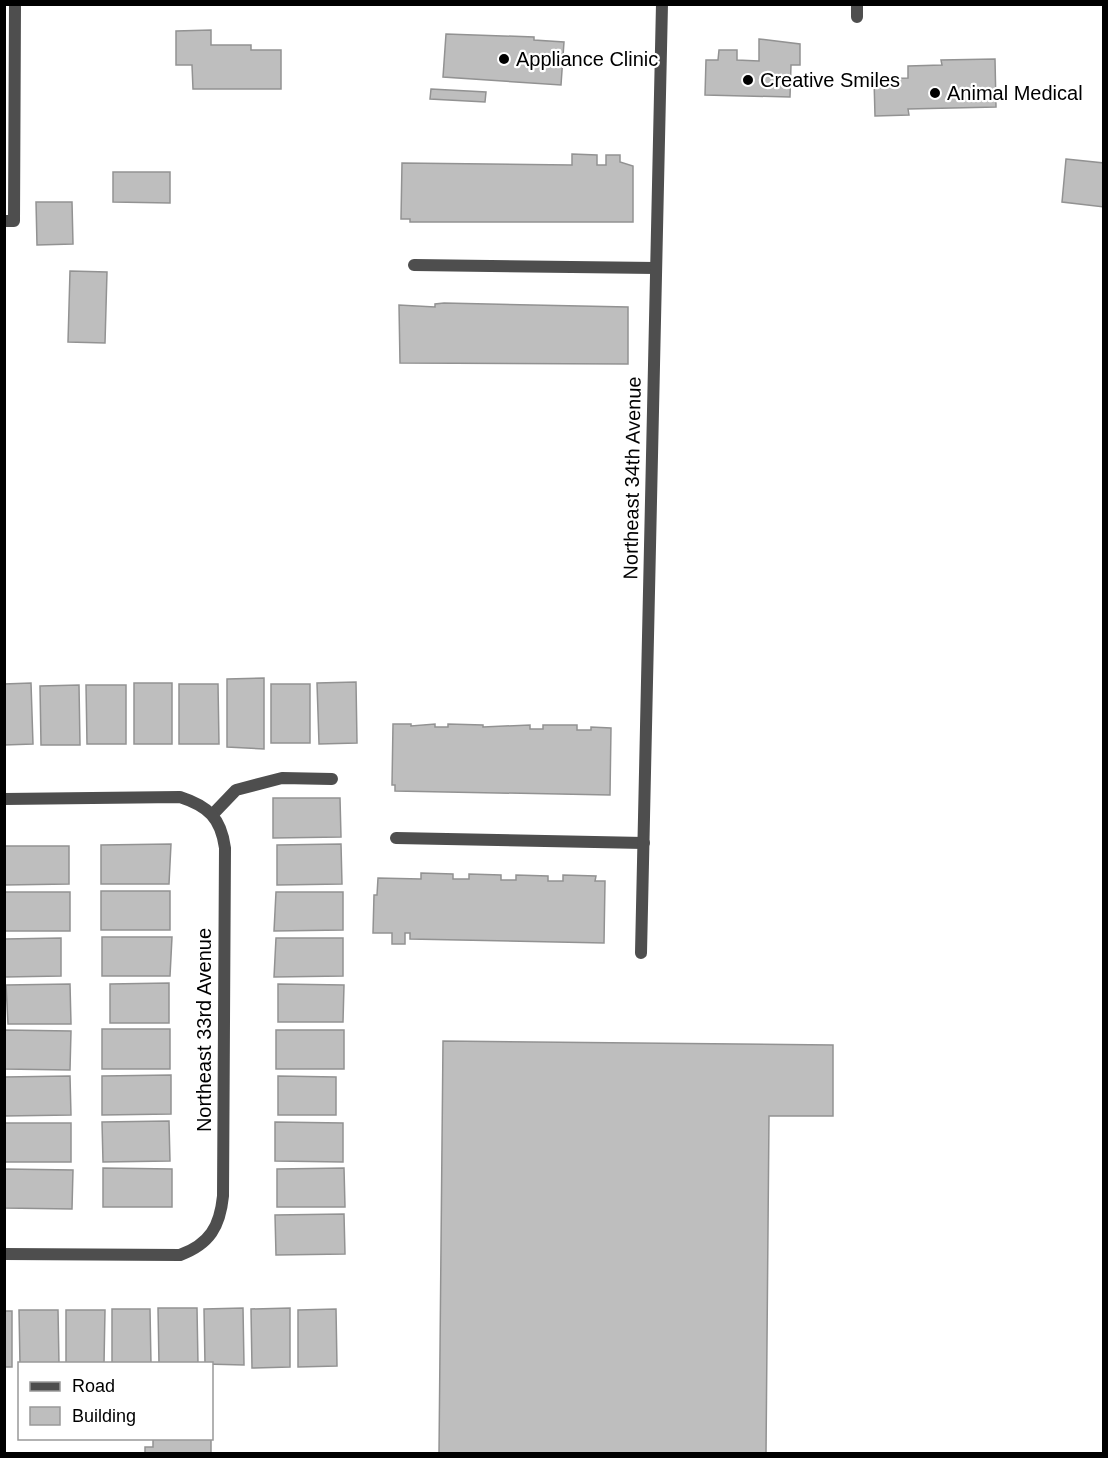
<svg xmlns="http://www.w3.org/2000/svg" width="1108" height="1458" font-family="Helvetica,sans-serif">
<rect width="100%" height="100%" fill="#fff"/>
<path fill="#bebebe" stroke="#929292" stroke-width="1.5" d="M211 30V45H251V50H281V89H193L192 65H176V31Z
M446 34 534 37V40L564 42 561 85 443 77Z
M759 39 800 44V65H791L790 97 705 95 706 60H718L719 50H737V60L759 61Z
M995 59 996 107 908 109 909 115 875 116 874 79 908 78V66L942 65 941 60Z
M431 89 486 92 485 102 430 99Z
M572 154 597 155V165H606V155H620V162L633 166V222H410V219H401L402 163 572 165Z
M1066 159 1104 163V207L1062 202Z
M113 172H170V203L113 202Z
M36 202H72L73 244 37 245Z
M70 271 107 272 105 343 68 342Z
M444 303 628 307V364L400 363 399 305 435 307V304Z
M264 678V749L227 747V679Z
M356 682 357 743 319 744 317 683Z
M31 683 33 744 4 745V684Z
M134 683H172V744H134Z
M179 684H218L219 744H179Z
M271 684H310V743H271Z
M79 685 80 745H41L40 686Z
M86 685H126V744H87Z
M393 724H411V726L435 724V727H448V724L483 725V727L530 725V729H543V725H577V730H591V727L611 728 610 795 395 791V785H392Z
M273 798H340L341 837 273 838Z
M171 844 169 884H101V845Z
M341 844 342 884 277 885V845Z
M4 846H69V884L4 885Z
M421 873 453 874V879H469V874L501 875V880H516V875L548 876V881H563V875L596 876 595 881H605L604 943 410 939V933H405V944H392V933H373L374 895H377L378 878 421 879Z
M101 891H170V930H101Z
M4 892H70V931H4Z
M276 892H343V930L274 931Z
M102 937H172L170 976H102Z
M61 938V976L5 977V939Z
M276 938H343V976L274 977Z
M169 983V1023H110V984Z
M70 984 71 1024H8L6 985Z
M278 984 344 985 343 1022H278Z
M102 1029H170V1069H102Z
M4 1030 71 1031 70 1070 4 1069Z
M276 1030H344V1069H276Z
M443 1041 833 1045V1116H769L766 1454H439Z
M171 1075V1114L102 1115V1076Z
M70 1076 71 1115 4 1116V1077Z
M278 1076 336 1077V1115H278Z
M169 1121 170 1161 103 1162 102 1122Z
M275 1122 343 1123V1162L275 1161Z
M4 1123H71V1162H4Z
M103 1168 172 1169V1207H103Z
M344 1168 345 1207H277V1169Z
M4 1169 73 1170 72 1209 4 1208Z
M344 1214 345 1254 276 1255 275 1215Z
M158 1308H197L198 1364H159Z
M243 1308 244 1365 205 1364 204 1309Z
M290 1308V1367L252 1368 251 1309Z
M112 1309H150L151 1364H112Z
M336 1309 337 1366 298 1367V1310Z
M19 1310H58L59 1364H20Z
M66 1310H105L104 1364H66Z
M4 1311H12V1367H4Z
M153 1439H211V1454H145V1447H153Z"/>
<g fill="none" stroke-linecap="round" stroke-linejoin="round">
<path stroke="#4e4e4e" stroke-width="12" d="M857 4V17
M4 221H14L15 4
M414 265 656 268
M213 814 236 790 282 778 332 779
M396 838 644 843"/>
<path stroke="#4e4e4e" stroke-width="12" d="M4 799 180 797C208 806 221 818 225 848L223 1196C220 1226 210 1244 180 1255L4 1254
M641 953 662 4"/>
</g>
<g fill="#000" stroke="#fff" stroke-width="2">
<circle cx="504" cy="59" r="6"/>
<circle cx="748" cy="80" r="6"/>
<circle cx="935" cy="93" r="6"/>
</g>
<g text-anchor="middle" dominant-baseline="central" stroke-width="4.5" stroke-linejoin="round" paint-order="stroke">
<g font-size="20" fill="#000" stroke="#fff" text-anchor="start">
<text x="516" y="59">Appliance Clinic</text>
<text x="760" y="80">Creative Smiles</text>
<text x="947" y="93">Animal Medical</text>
</g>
<g font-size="20" fill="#000" stroke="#fff">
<text transform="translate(632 478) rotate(-89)">Northeast 34th Avenue</text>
<text transform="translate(204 1030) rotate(-90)">Northeast 33rd Avenue</text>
</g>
</g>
<rect width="1108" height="1458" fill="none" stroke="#000000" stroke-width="12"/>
<rect x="18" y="1362" width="195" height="78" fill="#ffffff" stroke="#999999" stroke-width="1.5"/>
<rect x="30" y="1382" width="30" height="9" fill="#4e4e4e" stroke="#999999" stroke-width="1.5"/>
<text x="72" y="1392" font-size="18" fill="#000000">Road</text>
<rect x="30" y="1407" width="30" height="18" fill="#bebebe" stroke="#999999" stroke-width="1.5"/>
<text x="72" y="1422" font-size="18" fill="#000000">Building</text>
</svg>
